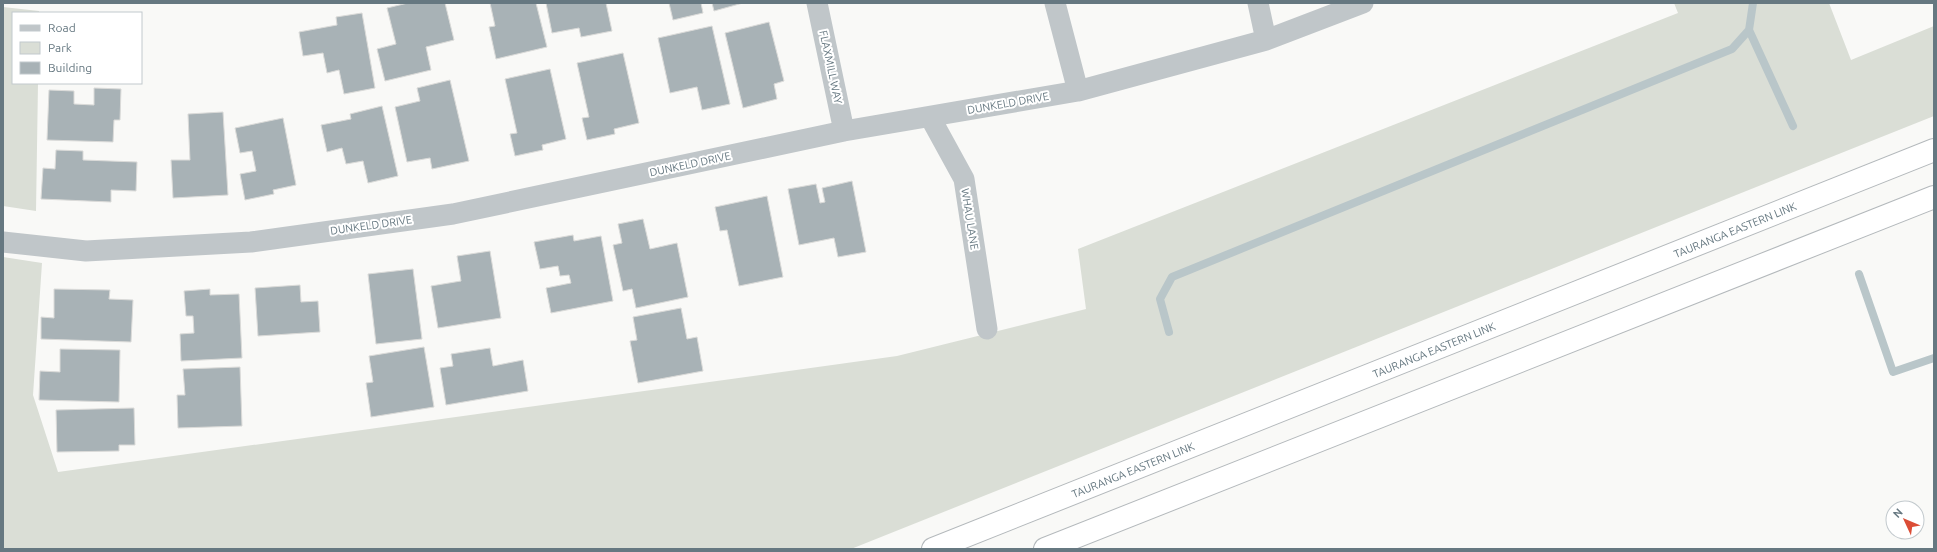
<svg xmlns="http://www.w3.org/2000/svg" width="1937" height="552" font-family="Ubuntu,sans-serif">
<rect width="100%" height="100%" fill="#f9f9f7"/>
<path fill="#daded6" d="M1674 3H1829L1851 60 1934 26V116L851 549H3V257L42 263 33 395 58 472 897 356 1086 309 1078 249 1678 13Z
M3 7 39 11V13H13V83H38L36 211 3 206Z"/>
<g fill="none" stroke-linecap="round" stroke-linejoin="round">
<path stroke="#b9c6c9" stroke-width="8" d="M1749 30 1793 126
M1859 274 1893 372 1934 358
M1169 332 1160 299 1172 277 1732 49 1749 30 1753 3"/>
</g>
<path fill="#a8b2b6" stroke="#dbdbd9" d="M408 3H445L454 40 426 47 431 70 385 81 377 49 396 44 387 8Z
M490 3H536L547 47 496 59 489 27 495 26Z
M546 3H606L612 31 581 37 579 28 552 33Z
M669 3H701L703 13 673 20Z
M712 3H743L714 11Z
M362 13 375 88 344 94 339 70 327 73 323 53 303 56 299 32 337 25 336 17Z
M769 22 784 81 774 84 777 99 743 108 725 33Z
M712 26 730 104 702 110 697 87 670 93 658 38Z
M623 53 639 123 614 129 615 134 587 140 582 118 589 117 577 63Z
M550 69 566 139 542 145 543 150 515 156 510 134 517 133 505 79Z
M450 80 469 161 432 169 430 158 407 162 395 107 420 101 417 88Z
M94 88 121 89 120 120H114L113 142 47 140 49 90 74 91V104L94 105Z
M382 106 398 176 368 183 363 161 346 164 342 148 327 152 321 125 351 119 350 114Z
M223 112 228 195 173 198 171 160H190L188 114Z
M283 118 296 185 273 190 274 194 245 200 240 174 256 171 252 151 240 153 235 128Z
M56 150 83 151V160L137 162 136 191 111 190V202L41 199 43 168 55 169Z
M852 181 866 252 838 257 834 238 799 245 788 189 816 184 820 203 825 202 822 188Z
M767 196 783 277 739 286 727 230 720 231 715 207Z
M643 219 650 249 677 243 688 297 636 308 632 289 623 291 613 245 622 243 618 224Z
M573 235 574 241 601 236 613 301 551 313 546 288 571 283 569 275 560 276 558 266 540 269 534 242Z
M490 251 501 318 438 328 431 286 461 281 457 256Z
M413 269 422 339 376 344 368 274Z
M300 285 301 302 318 301 320 332 258 336 255 288Z
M54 289 110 290 109 299 133 300 131 342 41 339V317L54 318Z
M210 289V295L239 294 242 358 181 361 180 334 194 333 193 316H186L184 291Z
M681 308 687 339 697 337 703 371 638 383 630 341 637 340 633 317Z
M424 347 434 407 371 417 366 383 373 382 369 356Z
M490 348 493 366 523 360 528 391 446 405 440 368 453 366 451 354Z
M60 349 120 350 119 402 39 400 40 371 60 372Z
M240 367 242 426 178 428 177 395H185L183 369Z
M134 408 135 445H119V451L57 452 56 410Z"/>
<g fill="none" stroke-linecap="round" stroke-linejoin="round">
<g stroke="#b4b9bc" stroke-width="24">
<path id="highway" d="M933 549 1934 150
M1045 549 1934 197"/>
</g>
<path stroke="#c0c6c9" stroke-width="21" d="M817 3 844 131
M1055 3 1078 91
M1258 3 1266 40
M930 117 964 179 987 329
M3 242 86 251 251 242 453 214 844 131 1078 91 1266 40 1363 3"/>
<use href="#highway" stroke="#fff" stroke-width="22"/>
</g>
<g text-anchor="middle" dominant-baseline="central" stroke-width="4" stroke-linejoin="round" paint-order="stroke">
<g font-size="11" fill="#667881" stroke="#fff">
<text transform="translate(831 67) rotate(78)">FLAXMILL WAY</text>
<text transform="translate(1008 103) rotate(-10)">DUNKELD DRIVE</text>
<text transform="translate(690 164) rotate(-12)">DUNKELD DRIVE</text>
<text transform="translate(970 219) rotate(81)">WHAU LANE</text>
<text transform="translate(371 225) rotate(-8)">DUNKELD DRIVE</text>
<text transform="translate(1735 230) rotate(-22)">TAURANGA EASTERN LINK</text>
<text transform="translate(1434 350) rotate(-22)">TAURANGA EASTERN LINK</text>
<text transform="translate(1133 470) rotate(-22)">TAURANGA EASTERN LINK</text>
</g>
</g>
<rect width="1937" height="552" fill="none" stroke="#667881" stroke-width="8"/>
<rect x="12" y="12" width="130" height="72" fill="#ffffff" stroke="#c2c9cd"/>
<rect x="20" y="25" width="20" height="6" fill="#c0c6c9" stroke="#c2c9cd"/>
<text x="48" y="32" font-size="12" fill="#667881">Road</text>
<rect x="20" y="42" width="20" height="12" fill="#daded6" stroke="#c2c9cd"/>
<text x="48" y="52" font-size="12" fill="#667881">Park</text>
<rect x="20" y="62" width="20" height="12" fill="#a8b2b6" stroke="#c2c9cd"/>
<text x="48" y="72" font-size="12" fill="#667881">Building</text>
<g transform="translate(1905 520) rotate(314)"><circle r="19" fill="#ffffff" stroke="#c2c9cd"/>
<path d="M0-3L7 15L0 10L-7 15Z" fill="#db4d36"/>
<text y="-6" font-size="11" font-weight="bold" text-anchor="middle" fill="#667881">N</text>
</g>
</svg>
